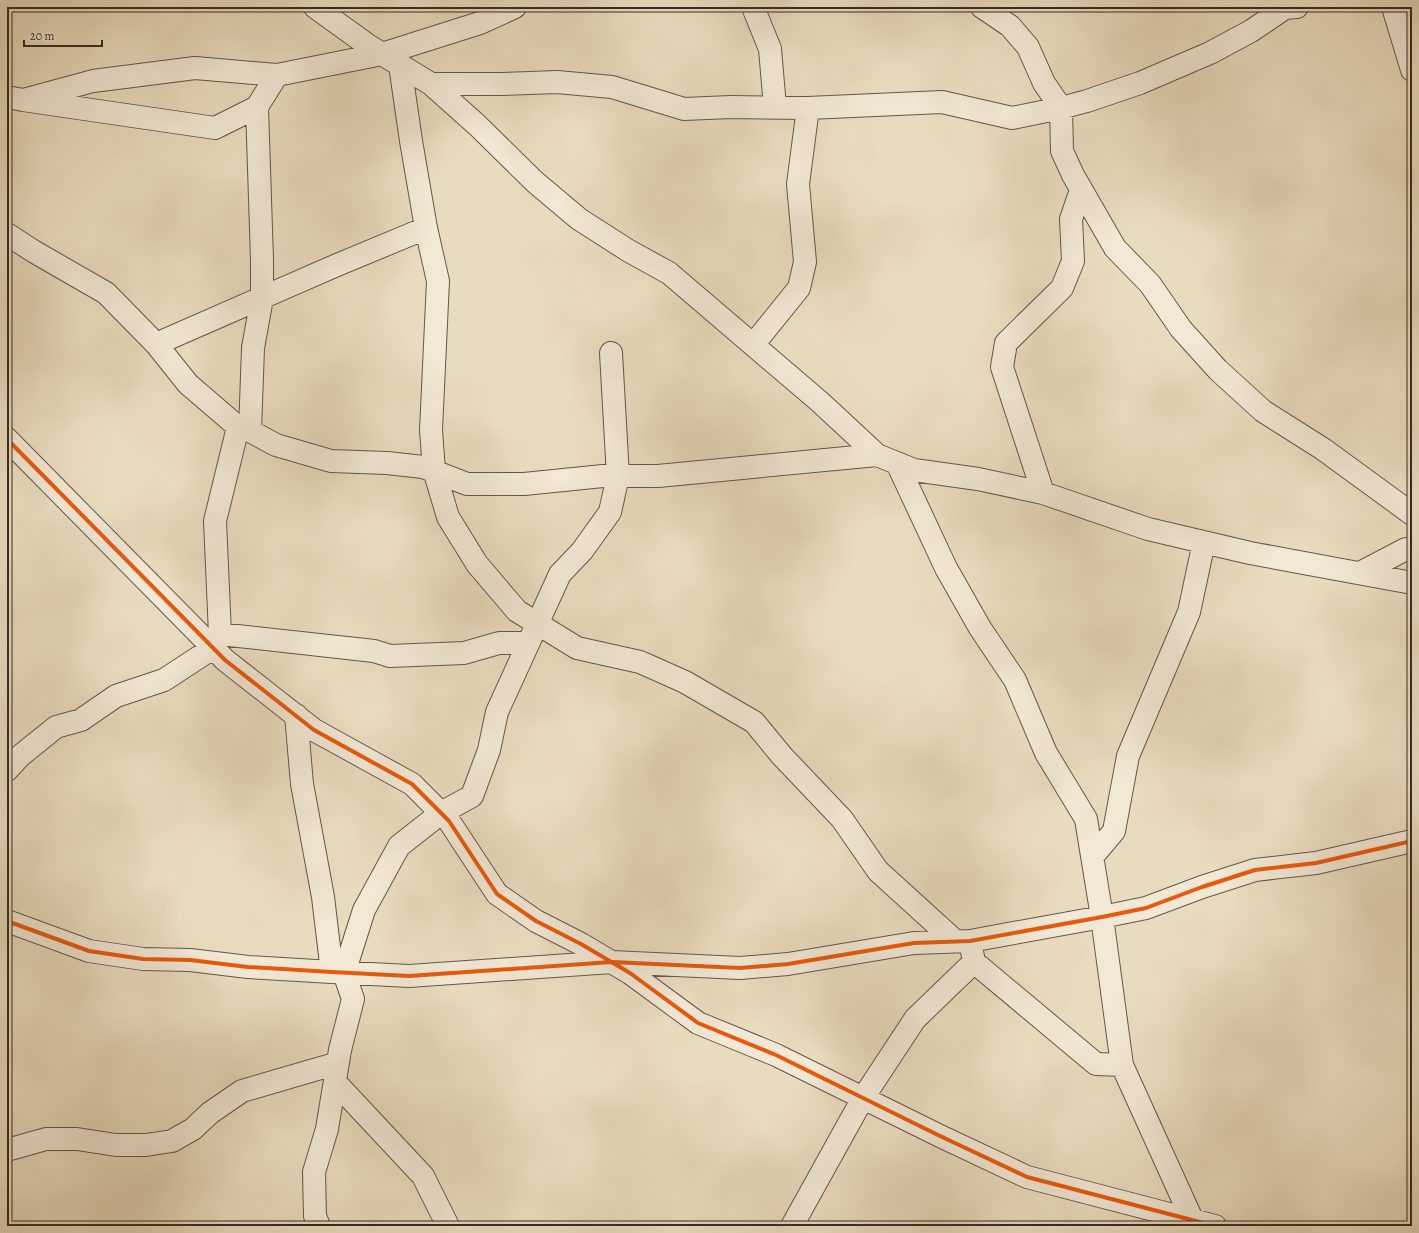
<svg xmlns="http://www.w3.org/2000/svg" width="1419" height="1233" font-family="Alegreya,serif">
<rect width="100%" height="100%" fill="#e9dcbe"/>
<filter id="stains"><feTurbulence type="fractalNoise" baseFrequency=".005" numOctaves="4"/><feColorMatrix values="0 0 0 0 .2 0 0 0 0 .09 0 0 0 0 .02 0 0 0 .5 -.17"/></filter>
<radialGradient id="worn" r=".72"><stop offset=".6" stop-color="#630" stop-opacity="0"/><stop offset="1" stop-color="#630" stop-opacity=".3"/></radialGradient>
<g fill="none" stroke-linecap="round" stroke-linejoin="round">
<g stroke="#64574a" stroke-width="24">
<path id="minor" d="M315 7 369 46 431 84 477 125 535 182 579 219 629 251 669 273 820 402 877 455 914 470 978 479 1043 493 1148 529 1250 553 1412 583
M753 7 770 49 775 107
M982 7 1010 26 1028 47 1044 83 1061 108 1062 151 1073 175 1115 248 1150 284 1181 329 1218 370 1263 411 1323 449 1412 514
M1393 7 1412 70
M400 65 411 141 426 228 438 281 431 430 434 470 448 517 477 564 517 611 577 648 640 662 685 682 754 722 782 756 842 819 878 871 955 941
M431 84H503L557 82 612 87 684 109 731 107 808 108 942 102 1012 118 1061 108 1087 101 1140 83 1210 53 1251 31 1285 8 1297 7
M7 97 23 100 215 128 257 107 277 75
M23 100 93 81 195 68 277 75 382 54 480 23 515 7
M7 234 33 251 106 293 156 344 188 384 238 427 250 431 276 445 331 461 387 463 423 467 467 484H524L603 476H658L877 455
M156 344 337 265 426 228
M753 345 799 288 805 262 798 184 808 108
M250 431 253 348 262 298V260L257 107
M7 439 225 660 314 730 412 784 449 821 497 894 536 921 581 944 630 973 698 1023 776 1055 940 1136 1027 1177 1215 1226
M897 463 946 568 980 628 1015 680 1046 753 1086 819 1102 917 1122 1065 1195 1226
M1043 493 1002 367 1006 343 1062 288 1073 261 1071 219 1081 190
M1360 573 1406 549 1412 548
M220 634 374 651 390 656 464 653 499 643H528
M296 715 302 784 323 897 332 972
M7 770 20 756 56 727 81 720 116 696 164 680 213 648 220 634 215 521 238 427
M1093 856 1114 831 1128 756 1189 612 1204 542
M7 921 89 951 143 959 190 960 248 967 332 972 409 976 612 962 740 968 788 964 914 943 970 941 1102 917 1146 908 1202 887 1255 870 1316 863 1412 841
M974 962 1096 1064 1122 1065
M335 1082 423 1176 448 1226
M7 1150 46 1139H77L116 1145H146L172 1141 193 1129 210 1113 242 1091 338 1063
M319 1226 315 1216 314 1172 327 1129 340 1050 353 999 344 973 364 910 399 846 441 813 472 796 489 750 497 712 560 574 582 551 610 512 618 476 611 353
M792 1226 863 1098 915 1019 974 962 970 941"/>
</g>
<use href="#minor" stroke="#f1e8d5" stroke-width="22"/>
<g stroke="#f1e8d5" stroke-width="6">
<path id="cycleway" d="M7 439 225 660 314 730 412 784 449 821 497 894 536 921 581 944 630 973 698 1023 776 1055 940 1136 1027 1177 1215 1226
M7 921 89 951 143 959 190 960 248 967 332 972 409 976 612 962 740 968 788 964 914 943 970 941 1102 917 1146 908 1202 887 1255 870 1316 863 1412 841"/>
</g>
<use href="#cycleway" stroke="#e8590c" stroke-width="4"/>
</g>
<rect width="1419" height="1233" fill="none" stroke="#e9dcbe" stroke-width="24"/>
<rect x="8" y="8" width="1403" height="1217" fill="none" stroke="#372b24" stroke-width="2"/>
<rect x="12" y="12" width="1395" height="1209" fill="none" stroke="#372b24"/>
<path d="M24 40v6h78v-6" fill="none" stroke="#372b24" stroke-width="2"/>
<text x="30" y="40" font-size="12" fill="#372b24" stroke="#f1e8d5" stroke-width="3" paint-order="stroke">20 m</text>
<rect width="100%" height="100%" filter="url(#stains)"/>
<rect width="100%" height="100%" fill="url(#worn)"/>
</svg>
